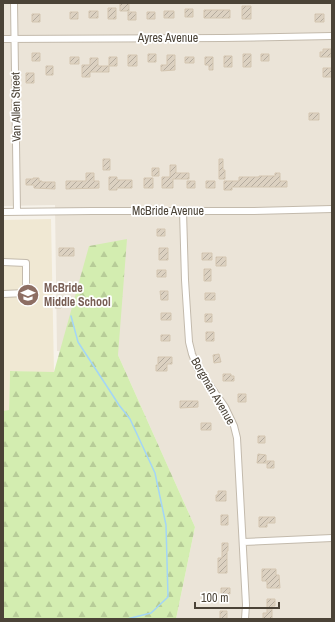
<svg xmlns="http://www.w3.org/2000/svg" width="335" height="622" font-family="'Archivo Narrow',sans-serif">
<defs>
<pattern id="forest-firs" width="22" height="20" patternUnits="userSpaceOnUse"><rect width="22" height="20" fill="#d3edb0"/><path d="M5 1l3.5 6h-7zM16 11l3.5 6h-7z" fill="#b7cc98"/></pattern>
<pattern id="building-hatch" width="6" height="6" patternUnits="userSpaceOnUse"><rect width="6" height="6" fill="#dcd1c1"/><path d="M-1 1l2-2M0 6l6-6M5 7l2-2" fill="none" stroke="#b4ab9e"/></pattern>
</defs>
<rect width="100%" height="100%" fill="#f6f2ea"/>
<path fill="#ebe4d8" d="M3 3H332V619H176L195 527 118 355 57 351 55 205 3 206Z"/>
<path fill="#f0e8d3" d="M51 219 54 373 10 371 9 411H3V220Z"/>
<path fill="url(#forest-firs)" d="M127 239 118 355 195 527 176 619H3V411L9 410 10 371 54 372 89 246Z"/>
<g fill="none" stroke-linecap="round" stroke-linejoin="round">
<path stroke="#a3d5f7" stroke-width="1.5" d="M71 316 78 342 119 405 130 419 155 473 166 525 168 597 151 613 127 619"/>
</g>
<path fill="url(#building-hatch)" stroke="#d4c6b1" d="M120 3H129V11H120Z
M242 6H251V19H242Z
M108 8H116V19H108Z
M185 9H193V17H185Z
M204 10H230V18H204Z
M89 11H98V18H89Z
M164 11H174V18H164Z
M70 12H78V19H70Z
M128 12H136V20H128Z
M147 12H155V19H147Z
M32 14H40V22H32Z
M315 14H324V22H315Z
M323 49H331V57H320V52H323Z
M32 53H40V61H32Z
M148 54H156V62H148Z
M243 54H251V67H243Z
M261 54H269V61H261Z
M128 55H137V66H128Z
M167 55H175V70L161 71V65H167Z
M224 56H232V67H224Z
M70 57H79V64H70Z
M109 57H117V66H109Z
M185 57H194V63H185Z
M205 57H213V70H209V65H205Z
M90 58H98V66H109V72H90V77H82V65H90Z
M46 66H53V75H46Z
M323 68H332V77H323Z
M26 73H34V83H26Z
M309 113H319V120H309Z
M103 159H110V170H103Z
M219 159H223V170H225V179H219Z
M170 165H176V173H189V179H173V188H162V177H170Z
M152 168H159V176H152Z
M86 173H94V181H99V188L66 189V181H86Z
M275 173H280V181H287V187H232V190H224V181H239V177H259V176H275Z
M109 177H117V180H132V188H117V190H109Z
M33 178H39V181H42V182H55V189L34 188V185H26V179H33Z
M144 178H153V188H144Z
M187 181H195V188H187Z
M206 181H215V188H206Z
M157 229H165V236H157Z
M59 248H74V256H59Z
M159 248H168V260H159Z
M202 253H212V260H202Z
M216 257H226V266H216Z
M204 269H211V281H204Z
M157 270H166V277H157Z
M160 291H168V300H161Z
M205 293H215V300H205Z
M55 298H61V308H55Z
M161 313H171V320H161Z
M205 314H212V322H205Z
M206 332H214V341H206Z
M161 335H170V341H161Z
M219 354 221 362 214 363 213 355Z
M158 357H172V364H167V371H156V365H158Z
M223 374H231V376H234V381H223Z
M238 394H246V402H238Z
M180 401H198V407L180 408Z
M201 423H211V430H201Z
M258 436H265V443H258Z
M258 454 266 455V463H257Z
M267 461H274V468H267Z
M218 491H226V501H216V495H218Z
M221 515H228V525H221Z
M259 517H275V523H267V527H259Z
M222 543H228V551H227V573H218V558H222Z
M262 569H276V575H279L280 588H267V581H262Z
M221 588H230V594H226V600H221Z
M267 599H275V606H272V619H263V613H267Z
M220 611H227V619H220Z"/>
<g fill="none" stroke-linecap="round" stroke-linejoin="round">
<g stroke="#c3baac" stroke-width="8">
<path id="minor" d="M14 3 17 212
M3 39 223 38 332 36
M183 211 185 280 189 342 192 354 197 367 225 407 234 426 237 438 246 605 245 619
M3 212 92 211H254L332 209
M3 262 26 263V293L3 294
M243 542 332 538"/>
</g>
<use href="#minor" stroke="#fff" stroke-width="6"/>
</g>
<defs>
<g id="school-disc" transform="scale(1.15)"><circle r="9.5" fill="#8d6e63" stroke="#fff"/><path d="M0-5L7-2L0 1L-7-2ZM-4 1L0 2.5L4 1V4Q0 6-4 4Z" fill="#fff"/></g>
</defs>
<g fill-rule="evenodd">
<use href="#school-disc" x="28" y="295"/>
</g>
<g text-anchor="middle" dominant-baseline="central" stroke-width="3.5" stroke-linejoin="round" paint-order="stroke">
<g font-size="12" fill="#4b4337" stroke="#fff">
<text x="168" y="38">Ayres Avenue</text>
<text transform="translate(16 107) rotate(-91)">Van Allen Street</text>
<text x="168" y="211">McBride Avenue</text>
<text transform="translate(213 391) rotate(60)">Borgman Avenue</text>
</g>
<g font-size="12" font-weight="bold" fill="#785e54" stroke="#fff" text-anchor="start">
<text x="44" y="288">McBride<tspan x="44" dy="14">Middle School</tspan></text>
</g>
</g>
<rect width="335" height="622" fill="none" stroke="#4b4337" stroke-width="8"/>
<path d="M195 602v6h84v-6" fill="none" stroke="#4b4337" stroke-width="2"/>
<text x="201" y="602" font-size="12" fill="#4b4337" stroke="#ffffff" stroke-width="3" paint-order="stroke">100 m</text>
</svg>
